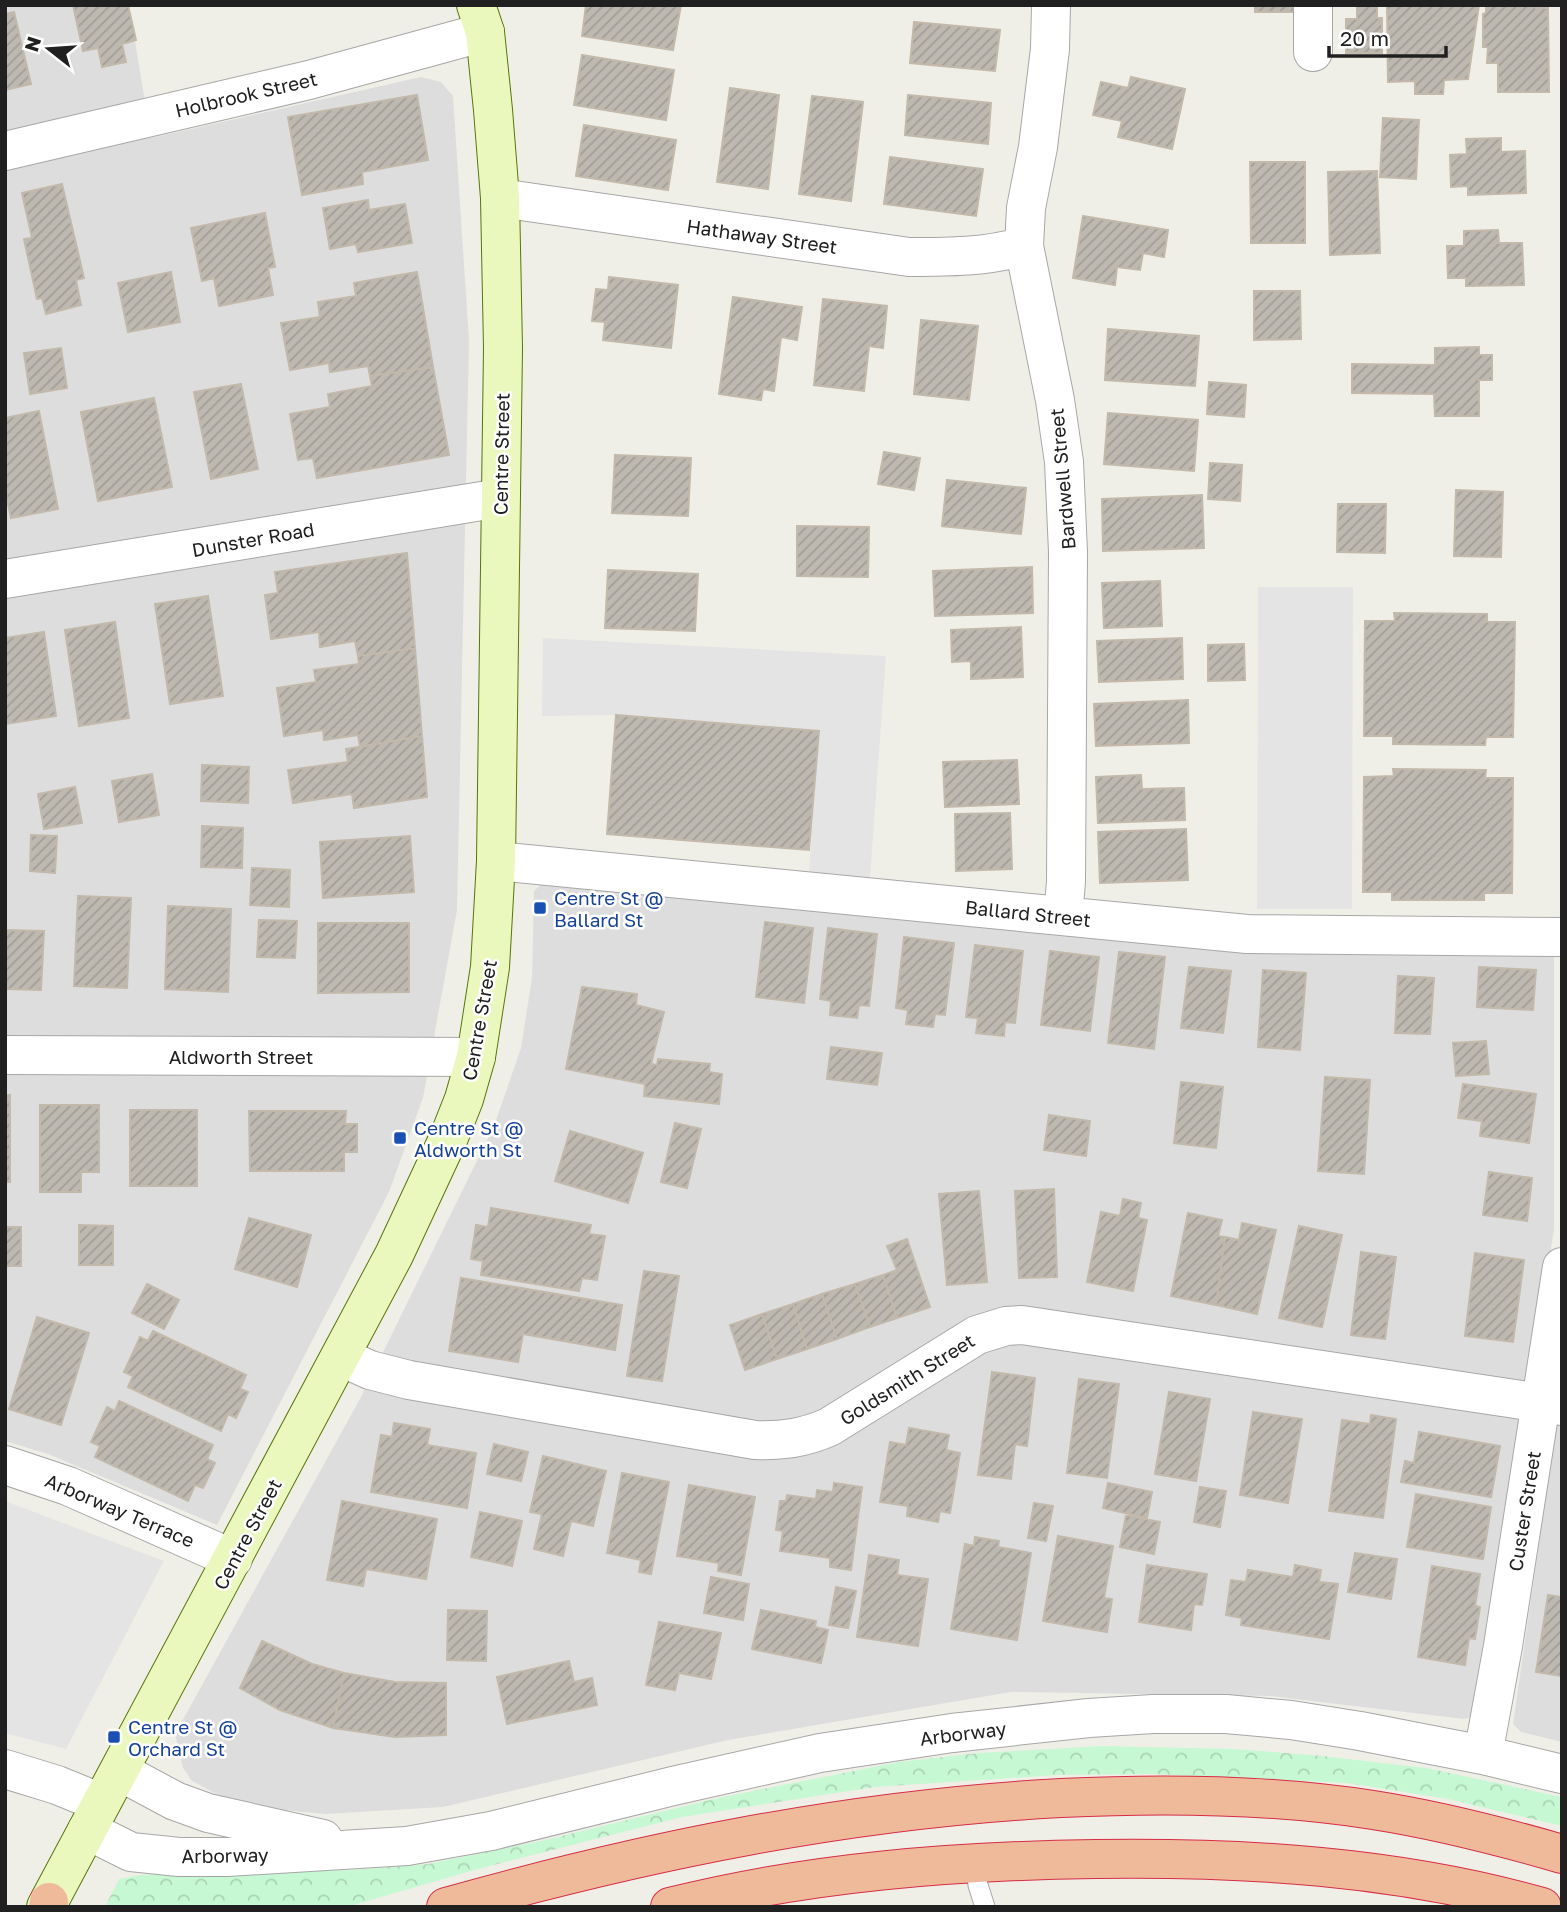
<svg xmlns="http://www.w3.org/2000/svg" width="1567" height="1912" font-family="'Golos Text',sans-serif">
<defs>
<pattern id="park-crowns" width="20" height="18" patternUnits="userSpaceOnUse" patternTransform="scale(1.75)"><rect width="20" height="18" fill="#c6f8d3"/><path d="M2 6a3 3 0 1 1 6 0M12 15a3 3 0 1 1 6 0" fill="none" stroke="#aad4b5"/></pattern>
<pattern id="building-hatch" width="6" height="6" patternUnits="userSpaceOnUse" patternTransform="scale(1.75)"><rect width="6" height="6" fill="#bdb8b0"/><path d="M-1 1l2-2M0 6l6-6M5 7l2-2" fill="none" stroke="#a29e97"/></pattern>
</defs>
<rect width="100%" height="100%" fill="#f0efe7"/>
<path fill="#dedddd" d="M5 5H129L151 138 421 77 441 82 453 96 469 341 457 910 423 1098 389 1192 217 1525 48 1454 5 1441Z
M546 880 1554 952V1229L1478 1715 1464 1719 1270 1696 1011 1692 728 1740 443 1807 326 1814 239 1806 192 1781 183 1768 175 1734 361 1397 494 1126 521 1048 532 978 534 891Z
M1562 1384V1742L1521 1732 1513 1724Z"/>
<path fill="url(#park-crowns)" d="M1101 1746 1235 1749 1322 1756 1426 1768 1562 1797V1826L1448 1799 1347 1783 1152 1774 1056 1775 875 1787 682 1817 474 1870 347 1907H105L119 1879 141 1875 353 1870 428 1864 541 1841 718 1798 899 1762 979 1753Z"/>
<path fill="#e4e4e4" d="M1258 587H1353L1352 909H1257Z
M543 638 886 656 870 878 809 872 819 731 616 715 542 716Z
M5 1501 164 1561 66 1749 5 1733Z"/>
<path fill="url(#building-hatch)" stroke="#c2b9aa" stroke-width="2" d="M73 5H128L136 40 122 44 126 62 102 67 98 48 83 51Z
M586 5H681L673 50 582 36Z
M1255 5H1302V12H1255Z
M1357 5H1377V18H1382V53H1346V19H1357Z
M1387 5H1479L1468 79 1444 80 1443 94H1415V81L1388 82Z
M1486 5H1537L1536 8H1548L1549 92H1498V63H1487L1488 47H1483V14L1486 13Z
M14 12 31 84 5 90V14Z
M914 22 1000 30 995 71 910 63Z
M582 55 674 70 666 120 574 105Z
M1131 77 1185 89 1172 149 1118 137 1122 121 1093 115 1101 82 1128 88Z
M730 88 779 95 768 189 717 182Z
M417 95 428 160 362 172 363 184 302 195 288 117Z
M908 95 991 103 988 144 905 135Z
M812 96 863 102 851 201 799 194Z
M1383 118 1419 120 1416 179 1380 177Z
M584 125 676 140 668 190 576 176Z
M1501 138V152L1525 151 1526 193 1468 195V186L1451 187 1450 155 1467 154 1466 139Z
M890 157 983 169 976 216 884 204Z
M1250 162H1305V243H1251Z
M1377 171 1380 253 1330 255 1328 172Z
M62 184 84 278 76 280 81 305 46 314 42 298 37 299 24 239 32 238 22 193Z
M368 200 369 210 405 204 412 243 358 252 356 244 330 249 323 208Z
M265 213 275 267 268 268 273 295 219 306 214 278 202 281 191 228Z
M1083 216 1168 230 1164 257 1143 253 1140 270 1117 267 1115 285 1073 278Z
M1498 230 1499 243H1522L1524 285 1466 286V278H1448L1447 246H1464V231Z
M171 272 180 322 128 332 118 283Z
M417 272 433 367 370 376 368 366 330 372 329 363 290 370 281 323 320 317 318 302 356 296 354 283Z
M609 277 678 285 671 348 603 340 605 322 592 321 596 289 608 290Z
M1254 291H1300L1301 339 1254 340Z
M733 297 802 307 797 340 781 337 774 391 763 389 761 400 719 394Z
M823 299 887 306 883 348 869 346 864 391 814 385Z
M921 320 978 326 969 400 914 394Z
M1108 329 1199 336 1195 386 1105 380Z
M1479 347V355H1492V380H1479V416H1435L1434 394 1352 393V364L1435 365V348Z
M61 348 67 388 30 394 24 353Z
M433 367 449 455 317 478 313 458 298 460 290 414 330 407 328 394 372 386 370 376Z
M1209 382 1246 385 1244 417 1207 414Z
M241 384 258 469 211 479 194 392Z
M154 398 172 487 98 501 81 412Z
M39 411 58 509 11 518 5 490V418Z
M1108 413 1198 420 1194 471 1104 464Z
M884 452 920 458 914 490 878 484Z
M615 455 691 458 688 516 612 513Z
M1210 463 1242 465 1240 501 1208 499Z
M947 480 1026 488 1021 534 942 526Z
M1456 490 1503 492 1501 557 1454 556Z
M1202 495 1204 548 1103 551 1102 499Z
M1338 504H1386L1385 553 1337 552Z
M797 526 869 527 868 577 797 576Z
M407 553 415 648 358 656 355 641 320 647 319 632 271 639 265 595 278 593 275 572Z
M1032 567 1033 613 935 616 933 571Z
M608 570 698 574 695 631 605 628Z
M1160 581 1162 626 1104 628 1102 583Z
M208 596 223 696 170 704 155 604Z
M1394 613 1487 614V622H1515L1513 737H1486L1485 745 1393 744V736H1364L1365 621H1395Z
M115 622 129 718 79 726 65 630Z
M1021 627 1023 677 971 679V661L952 662 951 630Z
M44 632 56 716 5 724V638Z
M1182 638 1183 679 1099 682 1097 641Z
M1244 644 1245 680 1208 681V645Z
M415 648 422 736 360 747 358 735 324 740 323 730 284 736 277 688 316 682 314 670 359 664 358 656Z
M1188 700 1189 743 1096 746 1094 704Z
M616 715 819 731 809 850 607 834Z
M422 736 427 797 354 808 352 794 293 803 288 770 348 762 346 749Z
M1017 760 1019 804 945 807 943 762Z
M202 765 249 767 248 803 201 801Z
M1393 769 1486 770 1485 778H1513L1512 893H1484V900H1392V892H1363L1364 777 1394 776Z
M152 774 159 815 119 822 112 781Z
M1141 775 1142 789 1184 788 1185 820 1098 823 1096 777Z
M75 787 82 823 44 829 38 794Z
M1010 813 1012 869 956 871 955 814Z
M202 826 243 828 242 868 201 867Z
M1186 829 1188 880 1100 883 1098 832Z
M31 835 57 836 55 873 30 871Z
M410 836 414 892 323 898 320 842Z
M252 868 290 870 289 907 250 905Z
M78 896 131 898 127 988 74 986Z
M168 906 231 909 228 992 165 989Z
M259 920 297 921 295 958 257 957Z
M765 922 813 928 804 1003 756 997Z
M318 923H409V992L318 993Z
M828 928 877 934 869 1006 859 1005 857 1018 830 1015 831 1001 820 999Z
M5 930 44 931 41 990 5 989Z
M904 937 954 943 945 1015 935 1014 933 1027 906 1024 908 1010 896 1008Z
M975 945 1023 951 1015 1023 1005 1022 1004 1036 976 1033 978 1018 966 1017Z
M1050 951 1099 957 1090 1031 1041 1025Z
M1119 952 1165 957 1154 1049 1108 1043Z
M1189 967 1231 971 1223 1033 1181 1028Z
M1479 967 1536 970 1533 1010 1477 1007Z
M1263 970 1306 973 1300 1050 1258 1047Z
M1398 976 1434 978 1430 1034 1395 1033Z
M582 987 637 994 636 1005 664 1012 651 1064 657 1065 658 1059 710 1064 709 1072 722 1074 719 1104 644 1096 645 1084 566 1069Z
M1486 1041 1489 1074 1456 1076 1453 1043Z
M831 1047 882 1053 877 1085 827 1079Z
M1325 1077 1370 1080 1364 1174 1318 1171Z
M1181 1082 1223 1087 1216 1148 1174 1143Z
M1463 1084 1536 1094 1529 1143 1480 1136 1482 1121 1458 1118Z
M5 1095H10V1182H5Z
M40 1105H99V1172H81V1192H40Z
M130 1110H197V1186H130Z
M249 1111H346L345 1124H357V1152H344V1171H250Z
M1049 1115 1090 1121 1086 1156 1044 1150Z
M675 1123 701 1129 687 1188 661 1182Z
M570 1131 643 1153 628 1203 555 1181Z
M1489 1172 1532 1178 1527 1221 1483 1215Z
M1054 1189 1057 1277 1019 1278 1015 1191Z
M979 1191 987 1282 947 1285 939 1194Z
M1123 1199 1141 1203 1138 1218 1147 1220 1133 1291 1087 1282 1101 1212 1120 1216Z
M491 1208 591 1225 589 1234 605 1236 597 1280 582 1278 579 1291 481 1275 483 1261 471 1259 476 1225 488 1227Z
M1188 1213 1222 1220 1218 1236 1225 1237 1216 1305 1171 1296Z
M249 1218 311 1235 297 1287 235 1269Z
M1242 1223 1276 1230 1257 1314 1216 1305 1225 1237 1239 1240Z
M79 1225 113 1226V1265H79Z
M1299 1226 1342 1235 1322 1327 1279 1318Z
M5 1227H21V1266H5Z
M907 1239 930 1307 897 1318 883 1275 897 1270 887 1246Z
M1361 1252 1396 1257 1385 1339 1351 1335Z
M1475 1253 1524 1260 1513 1342 1465 1336Z
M644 1271 679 1276 662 1381 627 1376Z
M883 1275 897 1318 870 1327 855 1284Z
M461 1278 622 1305 615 1350 523 1334 518 1362 449 1351Z
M147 1284 179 1300 164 1329 132 1313Z
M855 1284 870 1327 837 1339 822 1294Z
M822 1294 837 1339 807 1349 793 1304Z
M793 1304 807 1349 777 1359 762 1314Z
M762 1314 777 1359 745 1370 730 1325Z
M37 1317 89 1333 61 1425 9 1409Z
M153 1331 246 1375 240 1389 248 1392 236 1418 228 1414 221 1431 128 1387 133 1376 124 1372 140 1337 148 1341Z
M992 1372 1035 1378 1027 1446 1015 1444 1011 1479 978 1475Z
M1079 1379 1119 1384 1107 1478 1067 1473Z
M1169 1392 1210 1399 1196 1481 1155 1474Z
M119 1401 213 1445 207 1459 215 1463 203 1488 195 1485 188 1501 95 1457 100 1446 91 1442 107 1407 115 1411Z
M1253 1412 1302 1419 1288 1503 1240 1495Z
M1371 1415 1396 1419 1383 1518 1329 1511 1342 1420 1370 1424Z
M394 1423 430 1429 427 1445 476 1453 467 1508 371 1492 381 1435 392 1437Z
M909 1428 949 1435 946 1450 960 1453 950 1513 940 1511 938 1522 907 1516 908 1506 880 1502 890 1442 906 1445Z
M1419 1432 1500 1446 1491 1497 1401 1482 1405 1461 1414 1463Z
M494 1444 528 1452 521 1481 487 1474Z
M543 1456 606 1471 593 1526 571 1521 563 1556 534 1549 542 1514 530 1512Z
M622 1473 669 1482 651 1574 639 1572 641 1560 607 1553Z
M834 1483 862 1487 851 1570 830 1567V1558L780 1551 783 1531 776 1530 780 1501H786L787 1495 816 1499 817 1490 833 1492Z
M1108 1483 1152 1492 1147 1518 1103 1508Z
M689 1485 755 1497 741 1575 718 1571 719 1563 677 1556Z
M1200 1487 1226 1491 1220 1527 1194 1522Z
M1416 1494 1491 1507 1483 1559 1407 1547Z
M342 1501 437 1519 426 1579 366 1569 363 1586 327 1580Z
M1034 1503 1053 1506 1046 1541 1028 1538Z
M480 1512 522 1521 512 1566 471 1557Z
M1126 1515 1160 1522 1154 1554 1120 1547Z
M1058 1536 1113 1546 1104 1598 1112 1599 1107 1632 1043 1621Z
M975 1537 999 1541 998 1547 1031 1553 1017 1640 951 1629 965 1544 974 1546Z
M1355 1553 1397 1559 1391 1599 1348 1592Z
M869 1555 899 1560 897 1575 928 1579 918 1646 857 1637Z
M1147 1565 1207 1574 1202 1605 1194 1604 1191 1630 1139 1622Z
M1295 1565 1321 1570 1319 1582 1338 1584 1329 1639 1241 1625 1242 1618 1226 1615 1231 1580 1246 1582 1248 1570 1293 1577Z
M1432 1566 1480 1574 1475 1606 1480 1607 1475 1639 1469 1638 1465 1665 1418 1657Z
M711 1577 749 1584 743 1620 704 1613Z
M836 1587 856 1591 848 1628 829 1625Z
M1548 1595 1562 1597V1676L1536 1672Z
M448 1610 487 1611 486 1661 447 1660Z
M761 1610 816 1621 815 1627 828 1630 821 1663 752 1649Z
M659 1622 721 1633 711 1679 679 1673 675 1690 646 1685Z
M262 1641 312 1664 344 1673 333 1728 280 1710 240 1688Z
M569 1661 574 1682 592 1678 597 1705 507 1724 497 1677Z
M344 1673 395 1682 446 1683V1735L395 1737 333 1728Z"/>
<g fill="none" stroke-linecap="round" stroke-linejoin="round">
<g stroke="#a7a7a7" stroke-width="21">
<path id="service" d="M975 1863 978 1885 985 1907"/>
</g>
<g stroke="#a7a7a7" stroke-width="40">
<path id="minor" d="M1051 5 1050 49 1038 147 1026 208 1024 246 1055 400 1064 462 1068 552 1066 882 1063 916
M1313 5V52
M5 151 309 80 485 32
M500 198 909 257C949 257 986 257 1024 246
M5 579 500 498
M496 861 1247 934 1562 937
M5 1055 476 1057
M341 1357 370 1370 409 1380 755 1440C782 1441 804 1438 829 1427L977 1335 1006 1326 1022 1325 1562 1406
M5 1465 68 1486 233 1559
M1483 1755 1503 1646 1562 1267
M5 1769 57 1785 101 1803
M119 1771 175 1801 208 1813 323 1839
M87 1830 131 1852 179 1857H227L407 1846 491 1831 673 1786 820 1753 952 1733 1089 1718 1153 1714H1226L1291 1720 1360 1731 1483 1755 1562 1774"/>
</g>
<g stroke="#567608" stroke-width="40">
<path id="secondary" d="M46 1907 394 1255 449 1137 464 1099 476 1057 490 967 496 861 503 348 500 198 493 110 485 32 476 5"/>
</g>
<g stroke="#d62c46" stroke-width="40">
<path id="trunk" d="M48 1907 49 1902
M446 1907C649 1850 851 1809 1061 1798 1165 1793 1271 1794 1373 1810 1437 1820 1500 1836 1562 1854
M670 1907C809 1872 953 1861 1096 1859 1245 1857 1397 1866 1542 1907"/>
</g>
<use href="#service" stroke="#fff" stroke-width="19"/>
<use href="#minor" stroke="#fff" stroke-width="38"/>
<use href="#secondary" stroke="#eaf8bd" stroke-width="38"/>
<use href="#trunk" stroke="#efba9a" stroke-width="38"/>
</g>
<g fill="#1a4fb4" stroke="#fff" stroke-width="2.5">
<rect x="533" y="901" width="14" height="14" rx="3.5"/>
<rect x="393" y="1131" width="14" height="14" rx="3.5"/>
<rect x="107" y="1730" width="14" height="14" rx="3.5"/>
</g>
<g text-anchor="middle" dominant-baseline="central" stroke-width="5" stroke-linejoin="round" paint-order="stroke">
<g font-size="19" fill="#202020" stroke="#fff">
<text transform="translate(246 94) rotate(-13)">Holbrook Street</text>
<text transform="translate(762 236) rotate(8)">Hathaway Street</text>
<text transform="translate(501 454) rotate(-89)">Centre Street</text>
<text transform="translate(1062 479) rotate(-95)">Bardwell Street</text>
<text transform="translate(253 539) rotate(-10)">Dunster Road</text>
<text transform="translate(1028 913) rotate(6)">Ballard Street</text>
<text transform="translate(479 1020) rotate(-80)">Centre Street</text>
<text x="241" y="1056">Aldworth Street</text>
<text transform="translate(907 1379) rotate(-32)">Goldsmith Street</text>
<text transform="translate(120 1510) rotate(23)">Arborway Terrace</text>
<text transform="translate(1524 1511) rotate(-81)">Custer Street</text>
<text transform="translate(247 1534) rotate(-62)">Centre Street</text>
<text transform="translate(963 1733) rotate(-7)">Arborway</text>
<text transform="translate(225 1855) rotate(-1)">Arborway</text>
</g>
<g font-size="19" fill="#164399" stroke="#fff" text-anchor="start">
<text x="554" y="897">Centre St @<tspan x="554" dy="22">Ballard St</tspan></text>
<text x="414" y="1127">Centre St @<tspan x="414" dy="22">Aldworth St</tspan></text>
<text x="128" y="1726">Centre St @<tspan x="128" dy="22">Orchard St</tspan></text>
</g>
</g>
<rect width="1567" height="1912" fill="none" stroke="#202020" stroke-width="14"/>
<g transform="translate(49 49) rotate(287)" stroke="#ffffff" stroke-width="5" paint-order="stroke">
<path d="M0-5L12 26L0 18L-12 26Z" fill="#202020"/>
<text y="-10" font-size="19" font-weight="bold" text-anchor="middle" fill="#202020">N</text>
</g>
<path d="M1329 46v10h117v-10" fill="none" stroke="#202020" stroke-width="3.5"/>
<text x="1340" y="46" font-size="21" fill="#202020" stroke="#ffffff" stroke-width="5" paint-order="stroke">20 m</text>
</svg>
